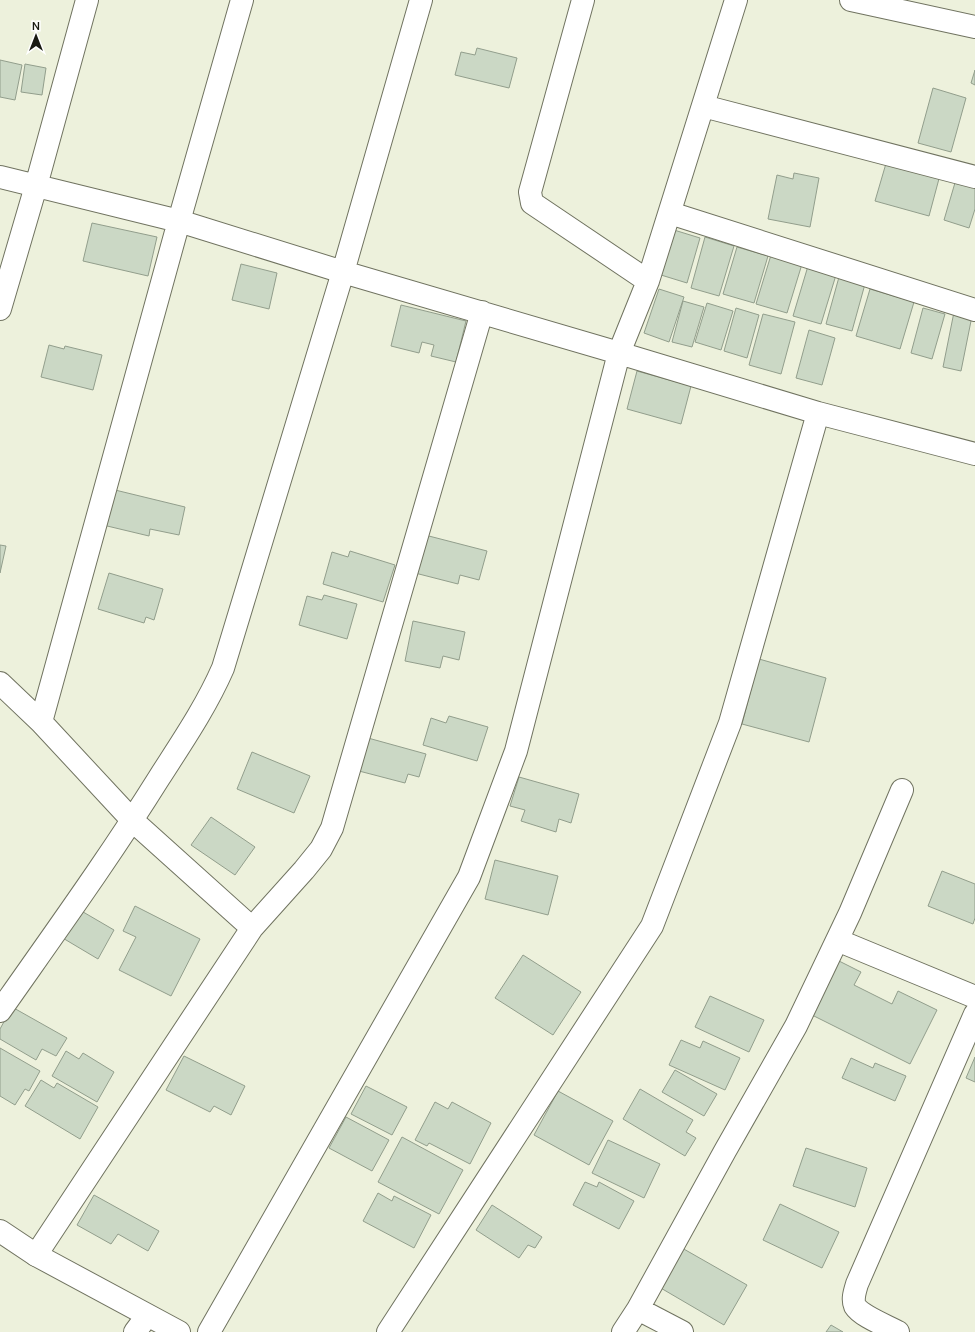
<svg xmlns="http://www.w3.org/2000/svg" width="975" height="1332" font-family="Manrope,sans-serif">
<rect width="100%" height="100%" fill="#edf1dc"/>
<path fill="#cbd8c5" stroke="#929e8c" d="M477 48 517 58 509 88 455 75 461 52 475 55Z
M0 60 22 65 15 100 0 97Z
M25 64 46 68 42 95 21 92Z
M975 70V85L971 83Z
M933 88 966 98 951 152 918 143Z
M887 160 940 175 929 216 875 201Z
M794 173 819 178 810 227 768 219 777 175 793 179Z
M957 176 975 181V209L969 228 944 220Z
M92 223 157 237 148 276 83 261Z
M674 230 700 238 687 283 661 275Z
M705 237 734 246 719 296 691 288Z
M737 247 768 256 754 303 723 294Z
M771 255 802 264 787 313 756 304Z
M241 264 277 273 269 309 232 300Z
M808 266 836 275 821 324 793 316Z
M839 277 865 284 852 331 826 324Z
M659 289 684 297 669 342 644 333Z
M870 289 914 302 900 349 856 336Z
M683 301 704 307 692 347 672 342Z
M707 303 733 311 721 350 695 342Z
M401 305 466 321 456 362 431 356 434 345 422 342 419 353 391 346Z
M736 308 759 315 747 358 724 351Z
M923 308 945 314 932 359 911 353Z
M954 312 972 316 961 371 943 367Z
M763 314 795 322 781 374 749 365Z
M809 330 835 338 822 385 796 378Z
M49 345 64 349 65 346 102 355 93 390 41 377Z
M637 371 691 386 681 424 627 409Z
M111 489 185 507 179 535 150 529 149 536 103 525Z
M425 535 487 551 479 580 460 575 458 584 415 573Z
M0 545 6 546 0 573Z
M350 551 395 565 383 602 323 584 332 552 348 557Z
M109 573 163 589 154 620 146 617 144 623 98 609Z
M324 595 357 604 347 639 299 625 307 596 322 600Z
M413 621 465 632 459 660 443 656 440 668 405 661Z
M759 659 826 678 809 742 742 724Z
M449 716 488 727 477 761 423 745 431 718 446 723Z
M368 738 426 754 419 777 408 774 405 783 359 771Z
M252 752 310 776 294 813 237 789Z
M519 777 579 794 571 823 559 819 556 832 521 821 525 810 510 806Z
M211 817 255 847 235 875 191 845Z
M495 860 558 876 548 915 485 899Z
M942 871 975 884V918L973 924 928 906Z
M135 906 200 939 171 996 119 970 136 937 123 931Z
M78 909 114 930 98 959 61 937Z
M523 955 581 992 553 1035 495 998Z
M835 959 861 972 854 985 892 1004 898 991 937 1010 910 1064 808 1013Z
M710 996 764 1020 749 1052 695 1027Z
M12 1007 67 1038 56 1056 42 1049 36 1060 0 1039V1029Z
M681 1040 700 1048 703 1041 740 1058 725 1090 669 1065Z
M0 1048 40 1071 29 1091 25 1089 15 1105 0 1096Z
M66 1051 79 1059 83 1053 114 1072 97 1102 52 1076Z
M184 1056 245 1086 231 1115 214 1106 210 1112 166 1090Z
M975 1057V1082L966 1078Z
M851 1058 873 1068 875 1063 906 1076 895 1101 842 1078Z
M675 1070 717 1094 704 1116 662 1092Z
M41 1080 54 1088 57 1083 98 1107 80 1139 25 1106Z
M366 1086 407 1107 392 1135 351 1114Z
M640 1089 693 1120 686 1132 696 1138 685 1156 623 1119Z
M558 1091 613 1121 589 1165 534 1135Z
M435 1102 448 1109 452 1102 491 1123 470 1164 429 1143 427 1146 415 1140Z
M346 1117 389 1140 372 1171 329 1148Z
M402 1137 463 1170 439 1214 378 1182Z
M608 1140 660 1164 644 1198 592 1173Z
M806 1148 867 1168 855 1207 793 1186Z
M585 1182 597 1187 599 1182 634 1201 619 1229 573 1205Z
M378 1193 392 1201 394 1196 431 1215 414 1248 363 1221Z
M94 1195 159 1231 148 1251 118 1234 111 1244 77 1225Z
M780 1204 839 1232 822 1268 763 1240Z
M492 1205 542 1237 535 1248 528 1245 519 1258 476 1230Z
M682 1248 747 1285 724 1325 659 1287Z
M831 1325 843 1332H826Z"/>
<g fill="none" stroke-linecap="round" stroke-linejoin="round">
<g stroke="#707360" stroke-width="24">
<path id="street" d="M583 0 530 192 532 203 648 281
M851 0 975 27
M703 106 975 177
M0 177 179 221 343 272 619 353 818 413 975 454
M670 213 975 310
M0 309 36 186 87 0
M0 683 41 722 133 821 252 928
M41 722 179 221 242 0
M837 940 975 997
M0 1011C54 934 109 858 159 778 182 742 206 707 223 668L343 272 421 0
M36 1255 252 928 304 870 321 849 332 828 482 312
M638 1309 682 1332
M135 1332 147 1316
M209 1332 469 877 516 751 619 353 648 281 736 0
M388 1332 652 926 730 723 818 413
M623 1332 638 1309 725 1151 796 1026 850 913 902 790
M898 1332C887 1326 861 1316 855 1306 852 1299 855 1291 857 1284L975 1014"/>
</g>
<g stroke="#707360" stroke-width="24">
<path id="secondary" d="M0 1231 36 1255 179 1332"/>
</g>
<use href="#street" stroke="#fff" stroke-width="22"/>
<use href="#secondary" stroke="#fff" stroke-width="22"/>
</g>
<g transform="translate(36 36)" stroke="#ffffff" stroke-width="3" paint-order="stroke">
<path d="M0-3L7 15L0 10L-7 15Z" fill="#191a12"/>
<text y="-6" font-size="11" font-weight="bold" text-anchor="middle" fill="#191a12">N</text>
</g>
</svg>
